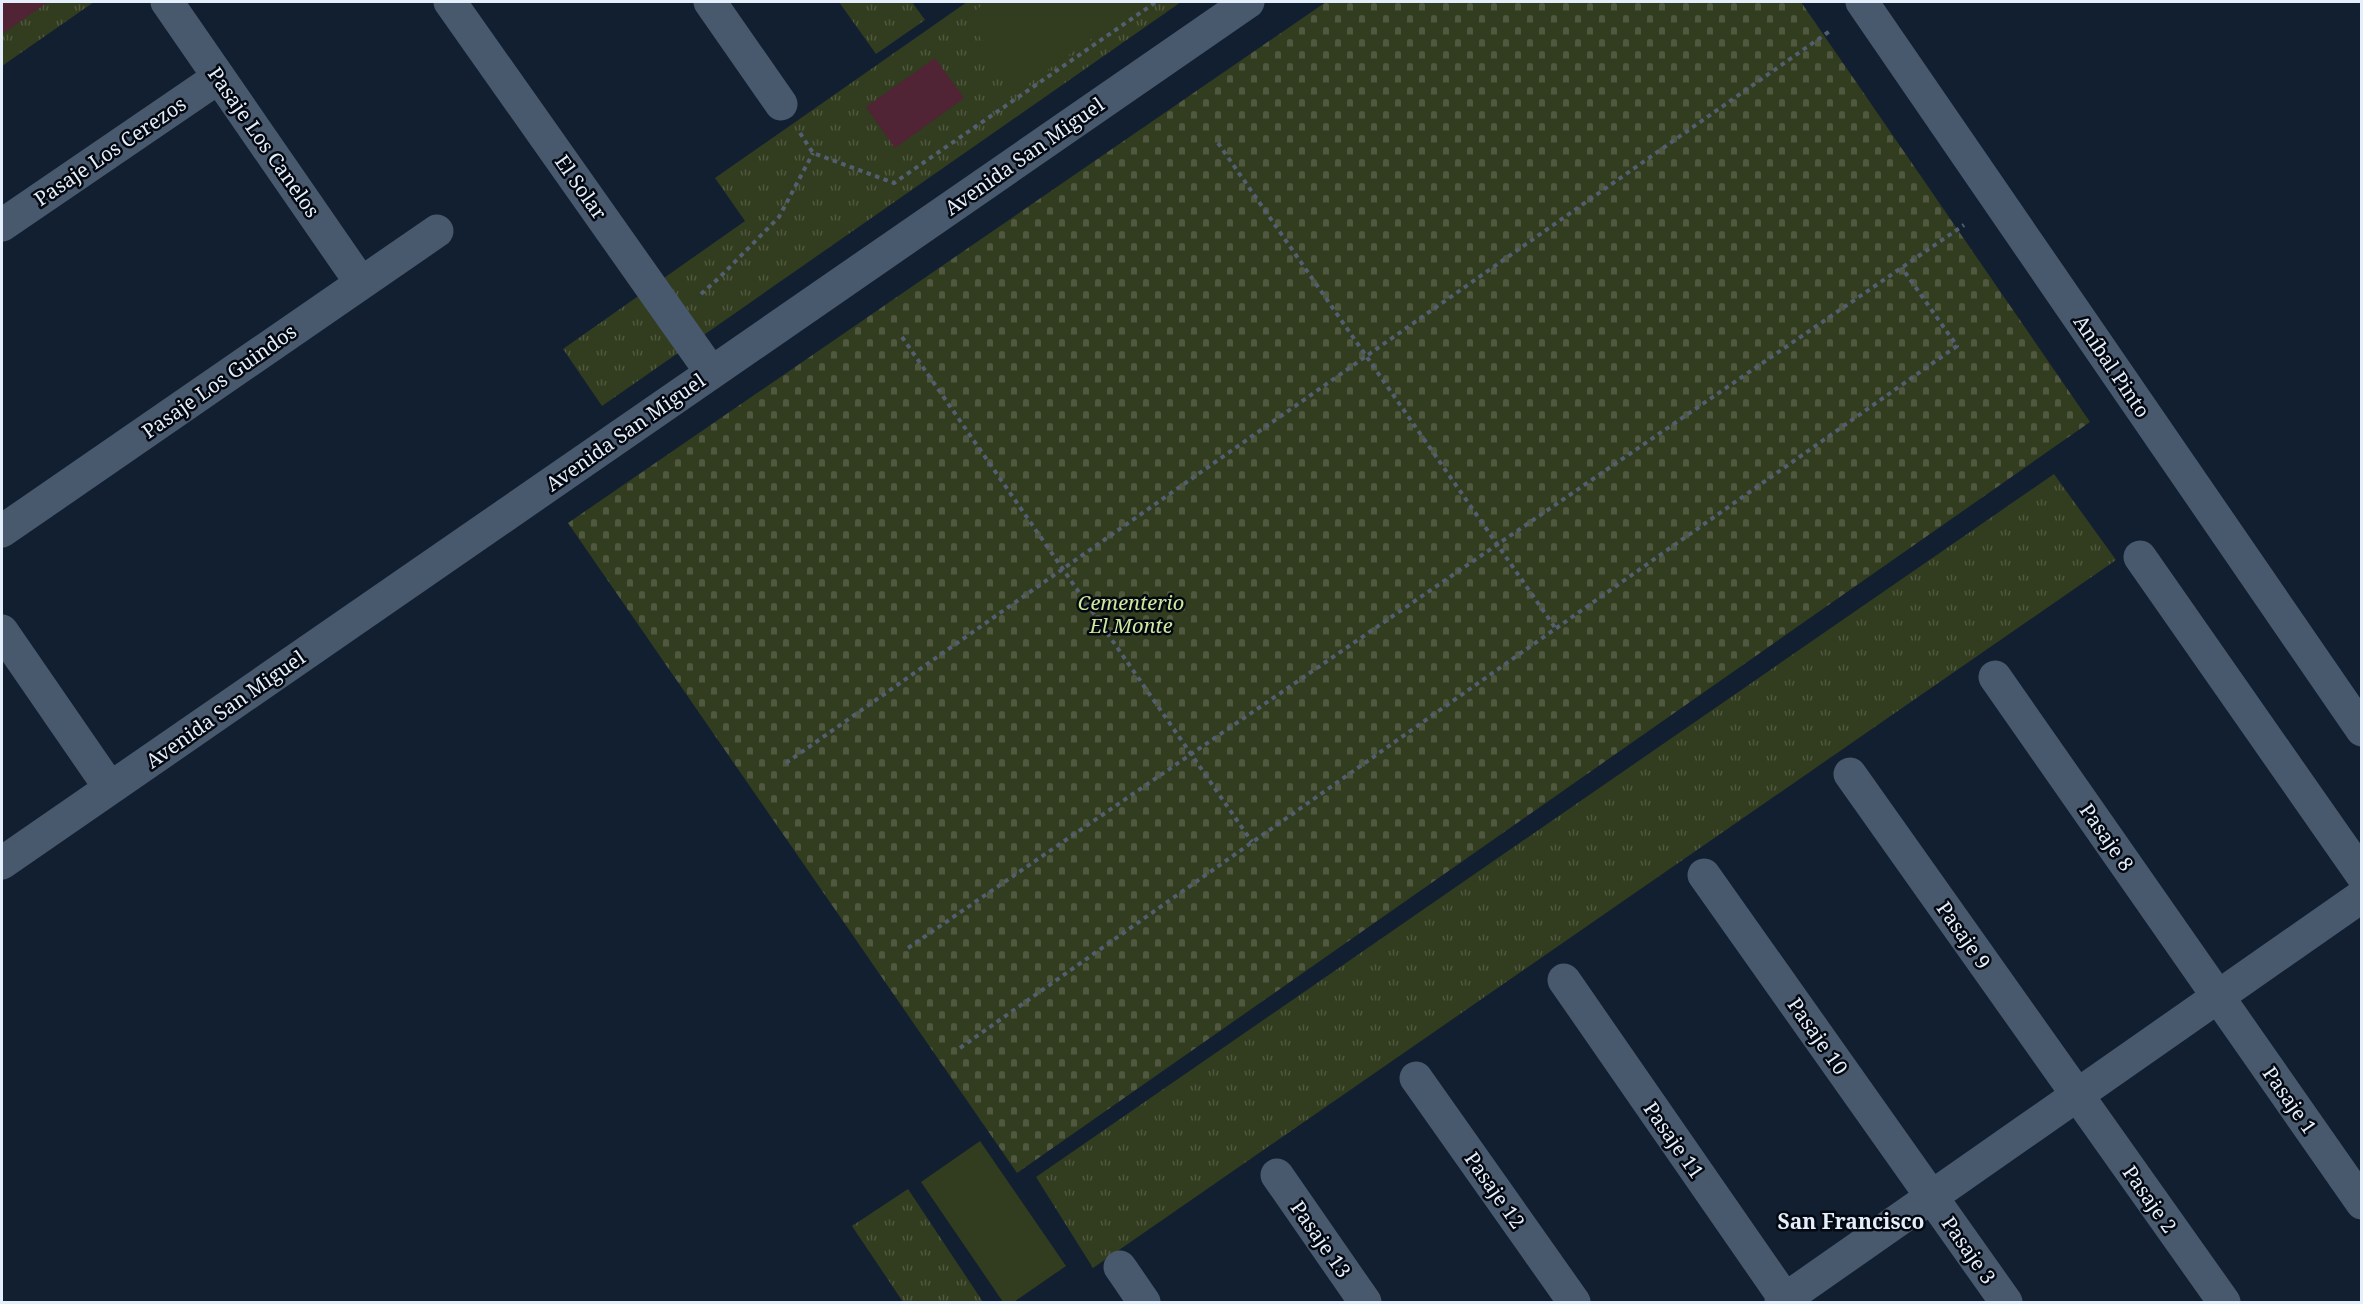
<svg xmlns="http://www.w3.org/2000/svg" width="2363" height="1304" font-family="'Noto Serif',serif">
<defs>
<pattern id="cemetery-stones" width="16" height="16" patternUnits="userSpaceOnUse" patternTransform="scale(1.5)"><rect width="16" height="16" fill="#323c1e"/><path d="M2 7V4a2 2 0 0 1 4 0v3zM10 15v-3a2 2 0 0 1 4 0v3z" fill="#505840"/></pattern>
<pattern id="park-tufts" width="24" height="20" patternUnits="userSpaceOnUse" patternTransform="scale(1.5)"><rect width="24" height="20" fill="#323c1e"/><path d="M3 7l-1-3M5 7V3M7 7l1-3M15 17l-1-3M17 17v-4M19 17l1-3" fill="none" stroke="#505840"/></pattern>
</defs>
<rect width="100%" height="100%" fill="#111f31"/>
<path fill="url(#cemetery-stones)" d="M1326 2H1801L2090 422 1017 1173 568 523Z"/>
<path fill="url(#park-tufts)" d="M2 2H94L2 66Z
M839 2H912L925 20 876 54Z
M967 2H1181L602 406 563 349 745 221 715 178Z
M2054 474 2116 560 1093 1268 1036 1177Z
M908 1189 983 1302H903L852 1226Z"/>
<path fill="#323c1e" d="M987 2H1143L1018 91 966 17Z
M980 1141 1066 1266 1014 1302H1003L921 1182Z"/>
<path fill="#502434" d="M2 2H48L2 34Z
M935 58 964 98 895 148 866 107Z"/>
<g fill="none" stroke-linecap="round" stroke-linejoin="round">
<path stroke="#535f70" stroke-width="4" stroke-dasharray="4.5 4.5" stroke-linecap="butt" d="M800 133 813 153 894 183 1156 2
M1218 143 1556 629
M701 294 720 277 779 217 813 153
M902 337 1252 842
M786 763 1830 31
M908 948 1964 225
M960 1048 1957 346 1902 268"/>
<path stroke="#48586d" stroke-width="33" d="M167 2 361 283
M450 2 711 372
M710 2 781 104
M1862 2 2362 730
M2 225 219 77
M2 531 437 231
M2140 557 2362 875
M2 631 110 788
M1995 677 2362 1203
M1850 774 2224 1302
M2 863 1248 2
M1704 875 2006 1302
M1564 980 1787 1302
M1416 1078 1574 1302
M1277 1175 1365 1302
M1120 1267 1144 1302
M1781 1302 2362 896"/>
</g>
<g text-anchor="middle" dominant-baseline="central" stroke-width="5" stroke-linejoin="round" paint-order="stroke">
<g font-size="20" fill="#e5effc" stroke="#040911">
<text transform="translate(264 142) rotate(55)">Pasaje Los Canelos</text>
<text transform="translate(110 151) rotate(-34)">Pasaje Los Cerezos</text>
<text transform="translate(1024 156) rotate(-35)">Avenida San Miguel</text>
<text transform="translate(581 187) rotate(55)">El Solar</text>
<text transform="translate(2112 366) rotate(56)">Aníbal Pinto</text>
<text transform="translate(219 381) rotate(-35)">Pasaje Los Guindos</text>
<text transform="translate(625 432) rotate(-35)">Avenida San Miguel</text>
<text transform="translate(225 709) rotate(-35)">Avenida San Miguel</text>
<text transform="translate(2107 837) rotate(55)">Pasaje 8</text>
<text transform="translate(1964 935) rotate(55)">Pasaje 9</text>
<text transform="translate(1818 1036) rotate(55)">Pasaje 10</text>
<text transform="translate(2290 1100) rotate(55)">Pasaje 1</text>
<text transform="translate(1674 1140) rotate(55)">Pasaje 11</text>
<text transform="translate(1495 1190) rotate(55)">Pasaje 12</text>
<text transform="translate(2150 1199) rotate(55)">Pasaje 2</text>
<text transform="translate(1321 1239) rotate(55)">Pasaje 13</text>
<text transform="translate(1969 1250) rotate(55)">Pasaje 3</text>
</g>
<g font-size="20" font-style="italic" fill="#d0e99f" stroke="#040911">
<text x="1131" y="602">Cementerio<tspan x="1131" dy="23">El Monte</tspan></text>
</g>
<g font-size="21" font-weight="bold" fill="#e5effc" stroke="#040911">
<text x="1851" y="1221">San Francisco</text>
</g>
</g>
<rect width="2363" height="1304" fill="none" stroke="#e5effc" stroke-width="6"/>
</svg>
